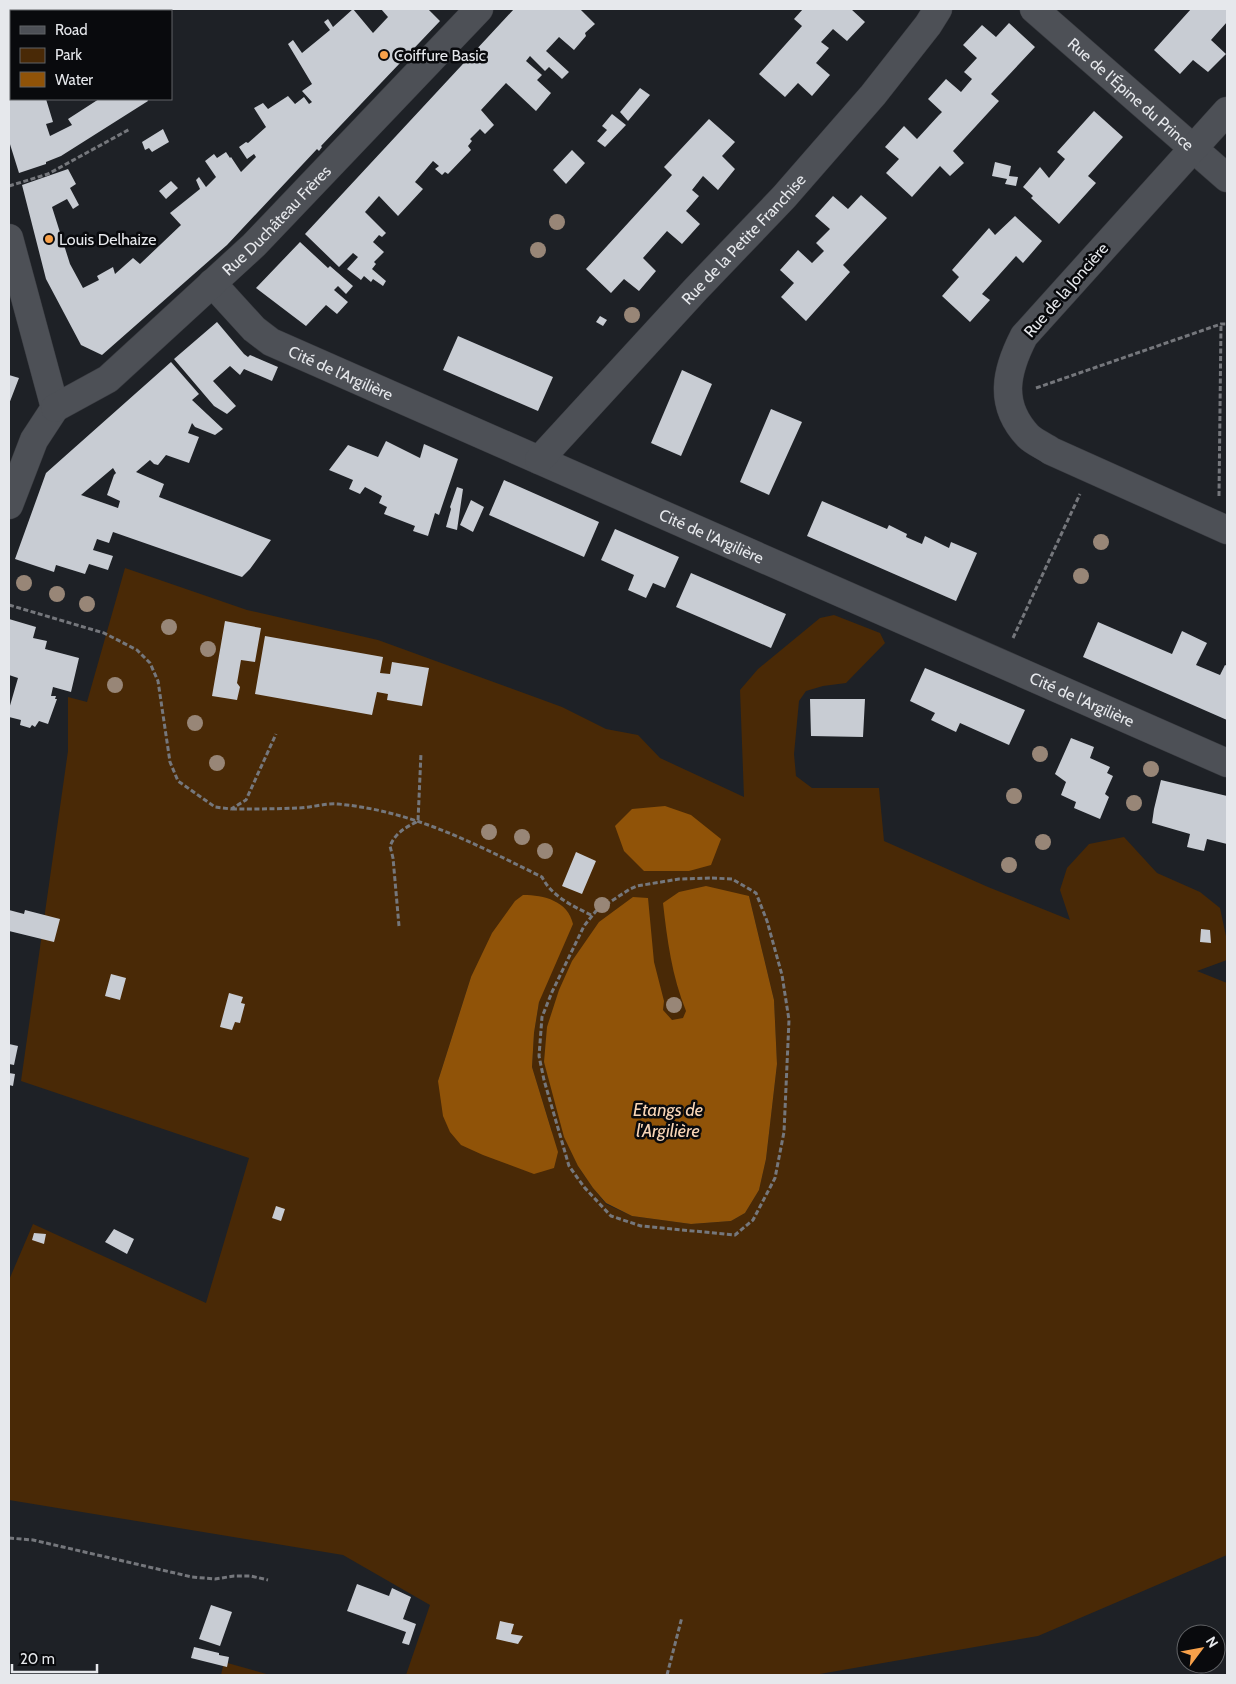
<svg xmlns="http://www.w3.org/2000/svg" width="1236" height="1684" font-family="Cabin,sans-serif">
<rect width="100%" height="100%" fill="#1e2126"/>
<path fill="#492906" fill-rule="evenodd" d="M125 568 247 610 378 640 562 707 606 729 638 735 660 758 744 797 740 690 758 669 820 618 834 615 880 633 885 643 846 683 823 686 806 691 799 701 794 754 796 776 812 788H879L884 841 988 887 1070 920 1060 890 1067 868 1089 844 1124 837 1157 873 1200 892 1220 908 1227 941V960L1197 971 1227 983V1555L1038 1636 814 1675H406L430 1605 343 1555 9 1500V1280L33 1224 206 1303 249 1158 21 1081 68 751V697L87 702ZM749 896 774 1000 777 1064 766 1159 759 1190 745 1213 731 1221 691 1224 632 1216 606 1204 593 1188 578 1166 727 1018ZM471 977 539 1002 534 1033 532 1067 552 1132 438 1081Z
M224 1662 270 1675H221Z"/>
<path fill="#905308" d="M665 806 691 815 721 839 711 865 689 871H644L624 851 615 826 632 809Z
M706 886 749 896 774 1000 777 1064 766 1159 759 1190 745 1213 731 1221 691 1224 632 1216 606 1203 593 1188 578 1166 564 1137 544 1062 547 1027 559 990 572 961 599 922 633 897 648 898 654 962 664 1001 663 1010 672 1020 683 1018 686 1011C672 977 667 939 663 903L679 892Z
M523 895C544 895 568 901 573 924L539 1002 534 1033 532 1067 558 1152 554 1168 534 1174 483 1155 461 1145 450 1132 443 1116 438 1081 471 977 492 933 515 901Z"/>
<path fill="#c8ccd3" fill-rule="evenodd" d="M9 9H36L37 10 11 11V99H46L53 122 46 124 50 136 72 125 68 119 99 99H147L148 101 61 156 46 162V164L19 173 9 141Z
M353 9 373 33 388 17 381 9H428L440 21 321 146 322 147 319 151 317 149 227 245 102 355 81 345 46 279 22 185 68 169 76 184 70 188 79 205 73 209 67 199 52 207 70 264 83 288 99 280 97 276 113 267 115 274 133 258 140 264 181 225 170 213 200 189 196 180 199 177 206 187 216 177 205 161 214 154 217 158 226 152 230 158 231 157 241 172 256 157 254 154 247 159 239 147 246 142 248 143 266 127 254 108 263 103 268 109 288 96 295 104 304 97 309 104 312 102 302 91 312 84 288 44 293 40 302 53 330 30 324 22 328 19 333 27Z
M514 9H580L595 24 585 33 586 36 574 50 559 37 546 51 569 72 562 79 549 67 545 71 530 56 526 61 542 75 537 80 551 93 536 111 506 83 481 110 494 125 485 134 480 129 470 139 472 141 468 146 471 150 448 174 445 172 442 175 435 169 439 166 433 161 415 182 423 189 398 216 379 196 365 212 386 233 382 237 379 235 373 242 384 252 374 262 376 264 372 269 386 281 383 286 373 279 371 282 364 276 361 280 347 269 358 257 353 253 339 267 305 234Z
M803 9H851L865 22 847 41 833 29 821 42 829 48 816 63 830 75 812 96 798 83 785 97 759 74 802 26 794 19Z
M1191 9H1227V22L1211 40 1226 54 1208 72 1193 60 1180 74 1154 50Z
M1009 23 1035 47 991 94 999 101 953 151 964 163 950 176 940 166 912 197 886 173 899 159 885 147 904 126 917 139 939 115 942 112 928 99 946 79 961 92 972 79 964 72 977 58 963 45 982 25 996 37Z
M640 88 650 95 628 121 620 112Z
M1094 111 1123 137 1088 176 1096 183 1059 224 1031 198 1033 196 1023 187 1040 167 1049 178 1065 159 1057 152Z
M612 114 626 125 605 147 597 141 607 130 602 126Z
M709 119 735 142 722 156 735 169 718 190 703 176 692 190 699 196 686 211 700 224 682 244 667 231 643 258 656 271 639 291 624 279 611 293 586 269 672 175 664 167Z
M163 129 169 142 152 152 149 148 145 150 142 142Z
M572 150 585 163 566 184 553 170Z
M995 162 1011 166 1009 176 1018 177 1016 186 1005 184 1007 179 992 176Z
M171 181 178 188 166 199 159 191Z
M861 195 887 218 843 265 850 272 806 321 781 297 794 283 780 270 798 250 812 263 824 251 816 243 830 229 815 216 833 196 848 209Z
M1015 216 1042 241 1023 263 1016 256 982 294 990 300 970 322 942 296 959 277 952 270 989 228 995 235Z
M300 242 328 268 330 266 353 286 346 294 338 286 334 290 348 302 337 314 326 305 306 326 256 288Z
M600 316 607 320 603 326 596 322Z
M217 322 244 354 248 357 250 355 278 367 272 381 244 369 240 375 230 366 213 381 236 406 227 414 214 406 174 359Z
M458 336 553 377 538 411 443 370Z
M171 362 199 394 192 400 223 429 215 435 195 427 192 423 188 433 199 437 189 463 166 455 158 465 154 464 150 460 136 472 164 484 159 497 271 540 250 569 242 577 113 532 109 543 97 539 93 550 113 556 108 570 89 564 85 574 56 565 54 572 15 559 46 473ZM113 468 116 473 114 475 107 495 120 501 118 508 81 495Z
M682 370 712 384 681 456 651 443Z
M9 375 19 378 9 404Z
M771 409 802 422 769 495 740 482Z
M386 441 420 458 424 444 458 459 439 515 435 513 428 536 413 531 415 526 384 514 387 507 379 503 382 496 365 487 360 494 349 489 353 480 329 470 348 445 378 457Z
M504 480 599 522 584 557 489 515Z
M457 487 463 489 457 530 446 527 451 509 450 507Z
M471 500 484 507 473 532 460 525Z
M822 501 887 529 889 525 907 534 906 537 922 544 925 536 949 548 951 542 977 553 956 601 807 536Z
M615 529 679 557 665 588 653 583 646 598 628 590 634 575 601 560Z
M691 573 786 614 771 648 676 607Z
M9 619 36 627 33 638 47 641 45 649 79 658 71 692 53 687 51 696H56L55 699H57L48 724 39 721 35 727 32 725 30 728 20 725 21 720 9 717V709L18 678 9 675Z
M225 621 261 628 255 662 241 660 237 683 240 687 237 700 212 696Z
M1098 622 1172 654 1182 631 1207 643 1196 665 1220 675 1225 665 1227 666V720L1083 657Z
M265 636 383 657 380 673 390 674 392 662 429 668 422 706 387 700 388 694 377 692 372 715 255 694Z
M925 668 1025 710 1009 745 960 723 956 732 931 720 935 713 910 701Z
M810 699H865L863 737 811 736Z
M1071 738 1094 747 1090 758 1110 767 1107 773 1113 776 1105 794 1109 797 1100 819 1074 808 1076 802 1061 795 1066 782 1055 774Z
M1161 780 1227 796V844L1207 839 1204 851 1187 847 1190 834 1152 823 1154 809Z
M576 852 596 861 582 894 562 886Z
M9 910 24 914 25 910 60 919 54 942 9 931Z
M1201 929 1210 930 1211 943 1200 942Z
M111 974 126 978 120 1000 105 996Z
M229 993 243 997 241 1003 245 1004 240 1023 235 1022 232 1030 220 1027Z
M9 1044 18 1046 14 1065 9 1064Z
M9 1073 15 1074 13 1086 9 1085Z
M276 1206 285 1209 281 1221 272 1218Z
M114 1229 134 1239 127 1254 105 1242Z
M34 1233 46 1234 44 1244 32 1240Z
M357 1584 389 1596 392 1588 411 1597 403 1619 416 1624 409 1645 402 1643 406 1632 347 1611Z
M211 1605 232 1612 220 1646 199 1639Z
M500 1621 514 1624 511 1634 523 1636 518 1644 496 1639Z
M194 1647 219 1653V1655L229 1657 227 1667 191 1658Z"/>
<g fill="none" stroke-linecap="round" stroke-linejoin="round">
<g stroke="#393b40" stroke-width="29">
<g id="minor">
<path id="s1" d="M1034 9 1227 178"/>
<path d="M1227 111 1024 336C1006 371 998 404 1028 436 1034 442 1044 446 1051 451L1227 530"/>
<path d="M9 238 55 408 34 440 9 505"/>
<path id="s2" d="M212 283 254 329 271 342 1227 763"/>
<path id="s3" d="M55 408 108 379 254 245 479 9"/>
<path id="s4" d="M539 460 696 289 784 197 873 95 928 25 938 9"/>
</g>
</g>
<path stroke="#75777c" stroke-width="3" stroke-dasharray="5 2.5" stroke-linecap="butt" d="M9 186 48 174 130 129
M1036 388 1221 324H1227
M1219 496 1221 324
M9 605 104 633 137 650 150 663 158 681 170 762 178 781 215 807 231 809 246 800 276 734
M1013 638 1080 494
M232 809C253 809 275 809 297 808 310 808 325 803 338 804 414 811 475 844 542 877 552 897 573 906 593 916
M712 878 732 879 756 893 767 921 782 975 789 1020 784 1132 775 1178 753 1220 735 1235 641 1226 611 1216 584 1187 569 1166 544 1080 539 1056 542 1017 552 992 584 926 596 911 630 889 637 886 679 879Z
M399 926 393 858 390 846C396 832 405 828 418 821L421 753
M9 1538 33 1540 192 1577 215 1579 234 1576H251L268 1580
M667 1675 682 1617"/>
<use href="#minor" stroke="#4d5056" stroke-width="28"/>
</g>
<g fill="#988677">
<circle cx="557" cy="222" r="8"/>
<circle cx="538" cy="250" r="8"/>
<circle cx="632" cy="315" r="8"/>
<circle cx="1101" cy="542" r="8"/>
<circle cx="1081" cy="576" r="8"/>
<circle cx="24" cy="583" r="8"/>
<circle cx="57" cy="594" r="8"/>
<circle cx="87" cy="604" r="8"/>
<circle cx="169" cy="627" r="8"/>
<circle cx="208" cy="649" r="8"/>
<circle cx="115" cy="685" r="8"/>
<circle cx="195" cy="723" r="8"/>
<circle cx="1040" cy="754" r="8"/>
<circle cx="217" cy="763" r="8"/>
<circle cx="1151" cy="769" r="8"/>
<circle cx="1014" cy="796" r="8"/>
<circle cx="1134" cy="803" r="8"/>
<circle cx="489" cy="832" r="8"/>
<circle cx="522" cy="837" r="8"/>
<circle cx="1043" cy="842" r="8"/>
<circle cx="545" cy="851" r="8"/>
<circle cx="1009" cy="865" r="8"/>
<circle cx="602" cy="905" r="8"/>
<circle cx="674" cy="1005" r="8"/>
</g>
<g fill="#f8a14a" stroke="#090a0d" stroke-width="2">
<circle cx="384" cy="55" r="5"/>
<circle cx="49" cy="239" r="5"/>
</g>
<g text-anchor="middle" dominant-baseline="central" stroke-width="5" stroke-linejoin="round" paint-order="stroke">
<g font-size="16" fill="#e6e8ec" stroke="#090a0d" text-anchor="start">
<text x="394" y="55">Coiffure Basic</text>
<text x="59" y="239">Louis Delhaize</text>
</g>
<g font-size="16" fill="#e6e8ec" stroke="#090a0d">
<text stroke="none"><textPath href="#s1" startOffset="129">Rue de l'Épine du Prince</textPath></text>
<text stroke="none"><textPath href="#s3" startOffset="292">Rue Duchâteau Frères</textPath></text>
<text stroke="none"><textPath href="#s4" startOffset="301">Rue de la Petite Franchise</textPath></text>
<text transform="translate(1066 290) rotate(-49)">Rue de la Joncière</text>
<text stroke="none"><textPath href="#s2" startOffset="160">Cité de l'Argilière</textPath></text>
<text stroke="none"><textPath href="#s2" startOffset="565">Cité de l'Argilière</textPath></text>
<text stroke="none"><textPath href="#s2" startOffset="970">Cité de l'Argilière</textPath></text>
</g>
<g font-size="18" font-style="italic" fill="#f9d6b7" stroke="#090a0d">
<text x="668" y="1110">Etangs de<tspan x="668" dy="21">l'Argilière</tspan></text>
</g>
</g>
<rect width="1236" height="1684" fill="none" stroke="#e6e8ec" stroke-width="20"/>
<rect x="10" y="10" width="162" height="90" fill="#090a0d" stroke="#616366"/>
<rect x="20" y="26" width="25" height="8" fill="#4d5056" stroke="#616366"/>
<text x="55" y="35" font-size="15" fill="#e6e8ec">Road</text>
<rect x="20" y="48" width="25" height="15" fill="#492906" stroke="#616366"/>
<text x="55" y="60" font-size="15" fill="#e6e8ec">Park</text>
<rect x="20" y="72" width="25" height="15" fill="#905308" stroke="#616366"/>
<text x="55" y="85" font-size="15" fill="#e6e8ec">Water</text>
<g transform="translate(1201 1649) rotate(58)"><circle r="24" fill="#090a0d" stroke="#616366"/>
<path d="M0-4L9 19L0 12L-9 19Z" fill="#f8a14a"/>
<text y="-8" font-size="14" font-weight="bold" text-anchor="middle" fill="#e6e8ec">N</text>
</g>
<path d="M12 1664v8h85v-8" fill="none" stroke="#e6e8ec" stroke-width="2.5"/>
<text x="20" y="1664" font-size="15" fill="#e6e8ec" stroke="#090a0d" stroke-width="4" paint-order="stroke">20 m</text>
</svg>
